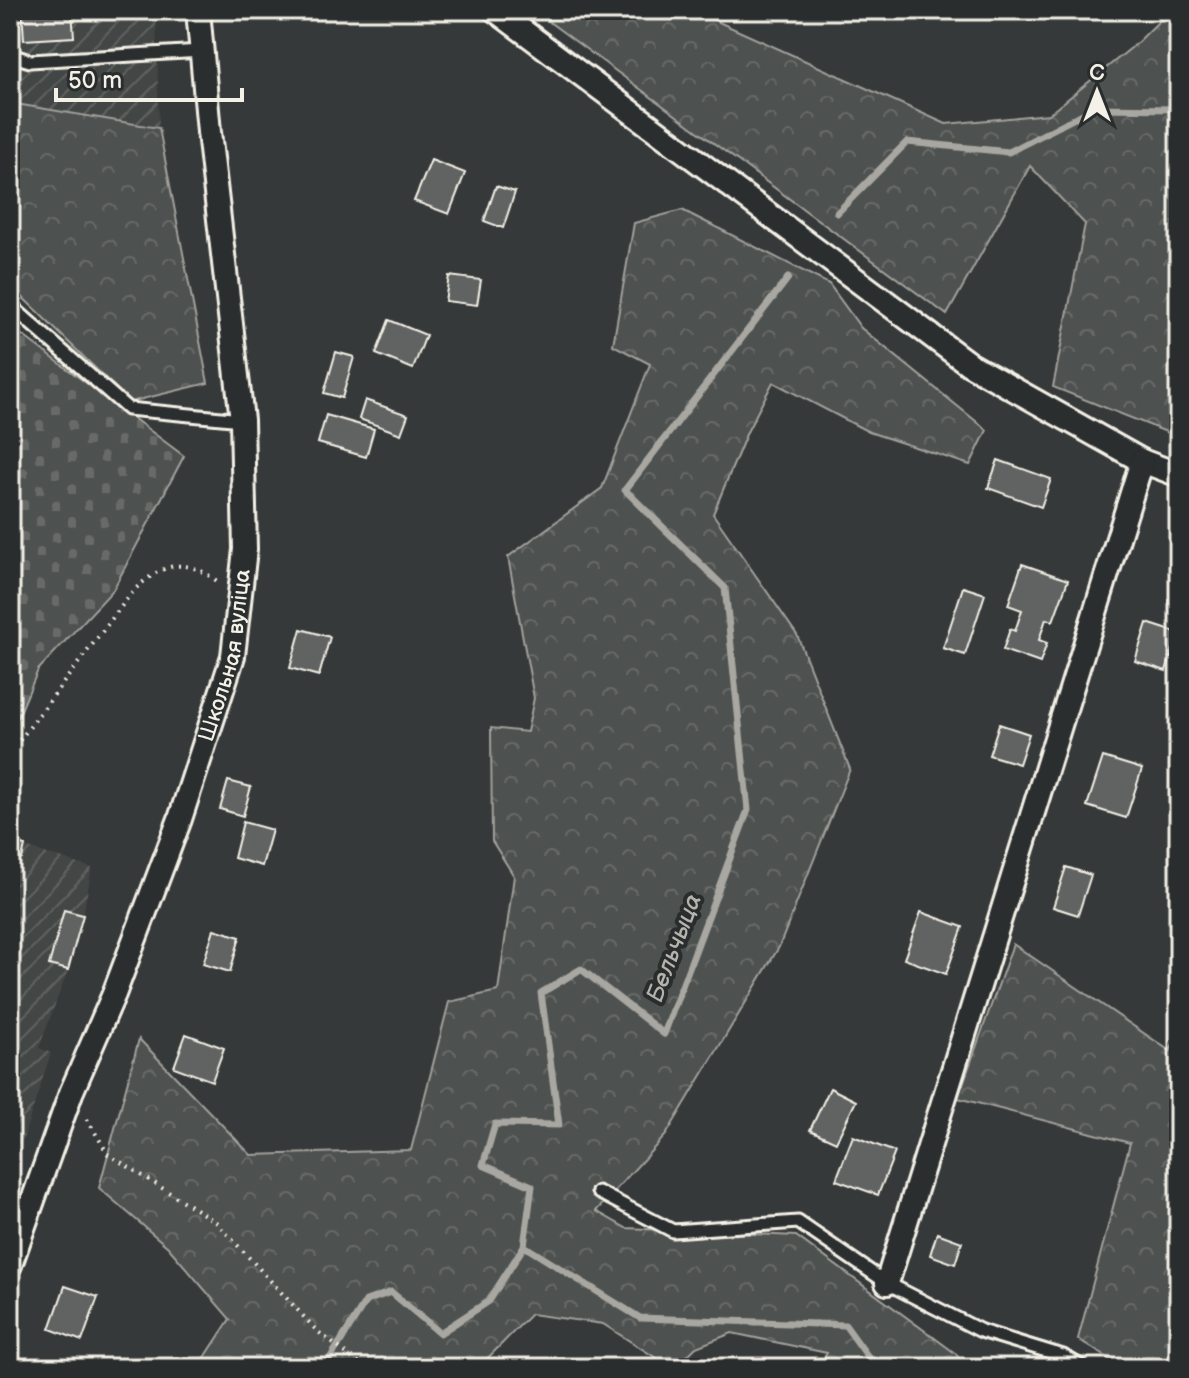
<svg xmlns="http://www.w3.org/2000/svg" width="1189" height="1378" font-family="'Balsamiq Sans',sans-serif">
<defs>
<pattern id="industrial-furrows" width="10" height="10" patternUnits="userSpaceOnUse" patternTransform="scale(2)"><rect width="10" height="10" fill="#434645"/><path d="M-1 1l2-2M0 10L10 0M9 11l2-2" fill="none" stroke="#5f6160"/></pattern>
<pattern id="forest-crowns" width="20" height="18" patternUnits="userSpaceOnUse" patternTransform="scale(2)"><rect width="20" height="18" fill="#4e514f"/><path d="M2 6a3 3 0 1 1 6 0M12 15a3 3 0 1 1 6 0" fill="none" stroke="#686a68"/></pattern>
<pattern id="cemetery-stones" width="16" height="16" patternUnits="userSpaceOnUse" patternTransform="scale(2)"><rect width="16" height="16" fill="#4e514f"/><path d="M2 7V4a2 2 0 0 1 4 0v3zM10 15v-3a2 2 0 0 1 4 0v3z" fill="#686a68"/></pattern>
</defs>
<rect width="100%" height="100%" fill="#363939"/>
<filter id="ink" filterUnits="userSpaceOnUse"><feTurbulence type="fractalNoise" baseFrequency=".0125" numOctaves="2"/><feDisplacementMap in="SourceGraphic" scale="16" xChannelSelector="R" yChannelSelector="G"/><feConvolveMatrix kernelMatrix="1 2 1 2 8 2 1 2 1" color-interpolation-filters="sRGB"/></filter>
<g filter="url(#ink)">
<path fill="url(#industrial-furrows)" d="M10 10H156L159 128 10 103Z
M10 842 92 868 83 915 68 970 39 1048 51 1053 12 1173Z"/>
<path fill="url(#forest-crowns)" stroke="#a1a19c" stroke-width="2" d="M533 10H692L946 124 1049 114 1136 44 1170 10H1179V437L1053 387 1085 224 1030 166 947 315Z
M10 103 159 128 208 383 130 402 10 285Z
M682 210 829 284 861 328 987 430 970 465 869 432 773 382 747 432 713 514 797 635 850 769 779 947 666 1135 596 1211 626 1228 796 1236 955 1353 967 1368H818L827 1353 732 1333 696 1347 675 1368H672L603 1324 531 1314 478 1368H198L230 1319 168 1247 99 1188 139 1039 251 1155 411 1150 449 1002 498 991 514 876 492 841 491 728 527 732 534 698 508 557 602 488 650 364 613 345 634 223Z
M1013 944 1170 1051 1179 1029V1365H1175L1176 1368H1124L1078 1339 1130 1143 958 1098Z"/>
<path fill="url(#cemetery-stones)" stroke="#a1a19c" stroke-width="2" d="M10 326 184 456 113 590 38 670 10 736Z"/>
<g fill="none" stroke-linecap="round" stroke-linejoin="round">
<path stroke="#a8a7a1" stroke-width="7" d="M837 213 907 142 1009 152 1094 108 1179 109
M524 1246 640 1318 845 1325 876 1368
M324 1368 366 1301 391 1292 440 1333 489 1301 524 1246 532 1186 483 1165 495 1124 559 1125 541 993 581 969 664 1034 748 810 725 588 625 490 788 278"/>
</g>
<path fill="#616362" stroke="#f4f1e8" stroke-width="2" d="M22 10H72L74 37 24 40Z
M431 160 465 173 449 214 414 201Z
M496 186 515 192 503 228 484 221Z
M449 276 481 280 477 305 445 301Z
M389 320 426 335 413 369 376 354Z
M336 352 354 357 342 398 324 393Z
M365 400 408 415 401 434 359 419Z
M326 415 374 429 366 457 318 443Z
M998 460 1051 479 1041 507 988 488Z
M1022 564 1068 580 1053 621 1046 619 1039 640 1047 643 1040 663 1003 650 1010 629 1015 631 1022 610 1008 605Z
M963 587 985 594 965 655 943 648Z
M1147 623 1178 633 1166 671 1135 661Z
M301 629 330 637 319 676 290 668Z
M999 724 1029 734 1019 764 989 755Z
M1103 757 1142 769 1126 818 1087 806Z
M228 781 251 787 243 816 220 809Z
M243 822 272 830 262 866 234 858Z
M10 842 25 846 22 859 16 857 10 878Z
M1066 867 1091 875 1078 915 1053 907Z
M64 910 83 915 68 970 49 965Z
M921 912 963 927 946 974 904 959Z
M214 929 240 937 230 972 203 964Z
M186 1034 224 1048 212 1081 174 1067Z
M830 1088 856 1101 836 1142 810 1130Z
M853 1136 895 1152 878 1195 836 1180Z
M937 1233 962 1242 955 1264 930 1255Z
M65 1286 98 1297 82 1341 50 1329Z"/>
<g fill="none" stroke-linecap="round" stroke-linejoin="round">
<g stroke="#f4f1e8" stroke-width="17">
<path id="lane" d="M10 55 30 61 202 51
M10 305 128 409 242 420
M598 1192 673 1231 798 1222 887 1283 981 1331 1063 1356 1084 1368"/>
</g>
<g stroke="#f4f1e8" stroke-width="28">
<g id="street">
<path d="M495 10 969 364 1142 461 1179 475"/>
<path id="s1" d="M10 1265 71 1093 114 994 180 819 233 656 245 549 242 420 209 132 198 10"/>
<path d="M887 1283 1142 461"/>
</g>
</g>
<path stroke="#f4f1e8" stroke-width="4" stroke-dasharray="2 6" stroke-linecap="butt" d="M10 753 133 591C162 564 184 555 218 582
M87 1119 108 1154 216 1222 317 1331 365 1368"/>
<use href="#lane" stroke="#2a2d2e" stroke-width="11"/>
<use href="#street" stroke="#2a2d2e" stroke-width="22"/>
</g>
</g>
<g text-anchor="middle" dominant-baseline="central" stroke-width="8" stroke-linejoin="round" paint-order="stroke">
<g font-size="22" fill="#f4f1e8" stroke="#2a2d2e">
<text stroke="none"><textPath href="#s1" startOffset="648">Школьная вуліца</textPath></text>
</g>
<g font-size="24" font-style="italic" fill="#b4b3ad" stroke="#2a2d2e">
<text transform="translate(674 948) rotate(-69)">Бельчыца</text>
</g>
</g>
<rect width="1189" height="1378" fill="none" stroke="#2a2d2e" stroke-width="40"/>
<rect x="20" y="20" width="1149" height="1338" fill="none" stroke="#f4f1e8" stroke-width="3" filter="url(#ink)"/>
<g transform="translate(1097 92)" stroke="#2a2d2e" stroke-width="6" paint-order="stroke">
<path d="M0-6L14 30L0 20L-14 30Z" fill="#f4f1e8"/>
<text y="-12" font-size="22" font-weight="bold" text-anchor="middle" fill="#f4f1e8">С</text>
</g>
<path d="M56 88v12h186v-12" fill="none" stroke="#f4f1e8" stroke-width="4"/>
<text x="68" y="88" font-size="24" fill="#f4f1e8" stroke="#2a2d2e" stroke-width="6" paint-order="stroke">50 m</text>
</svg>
